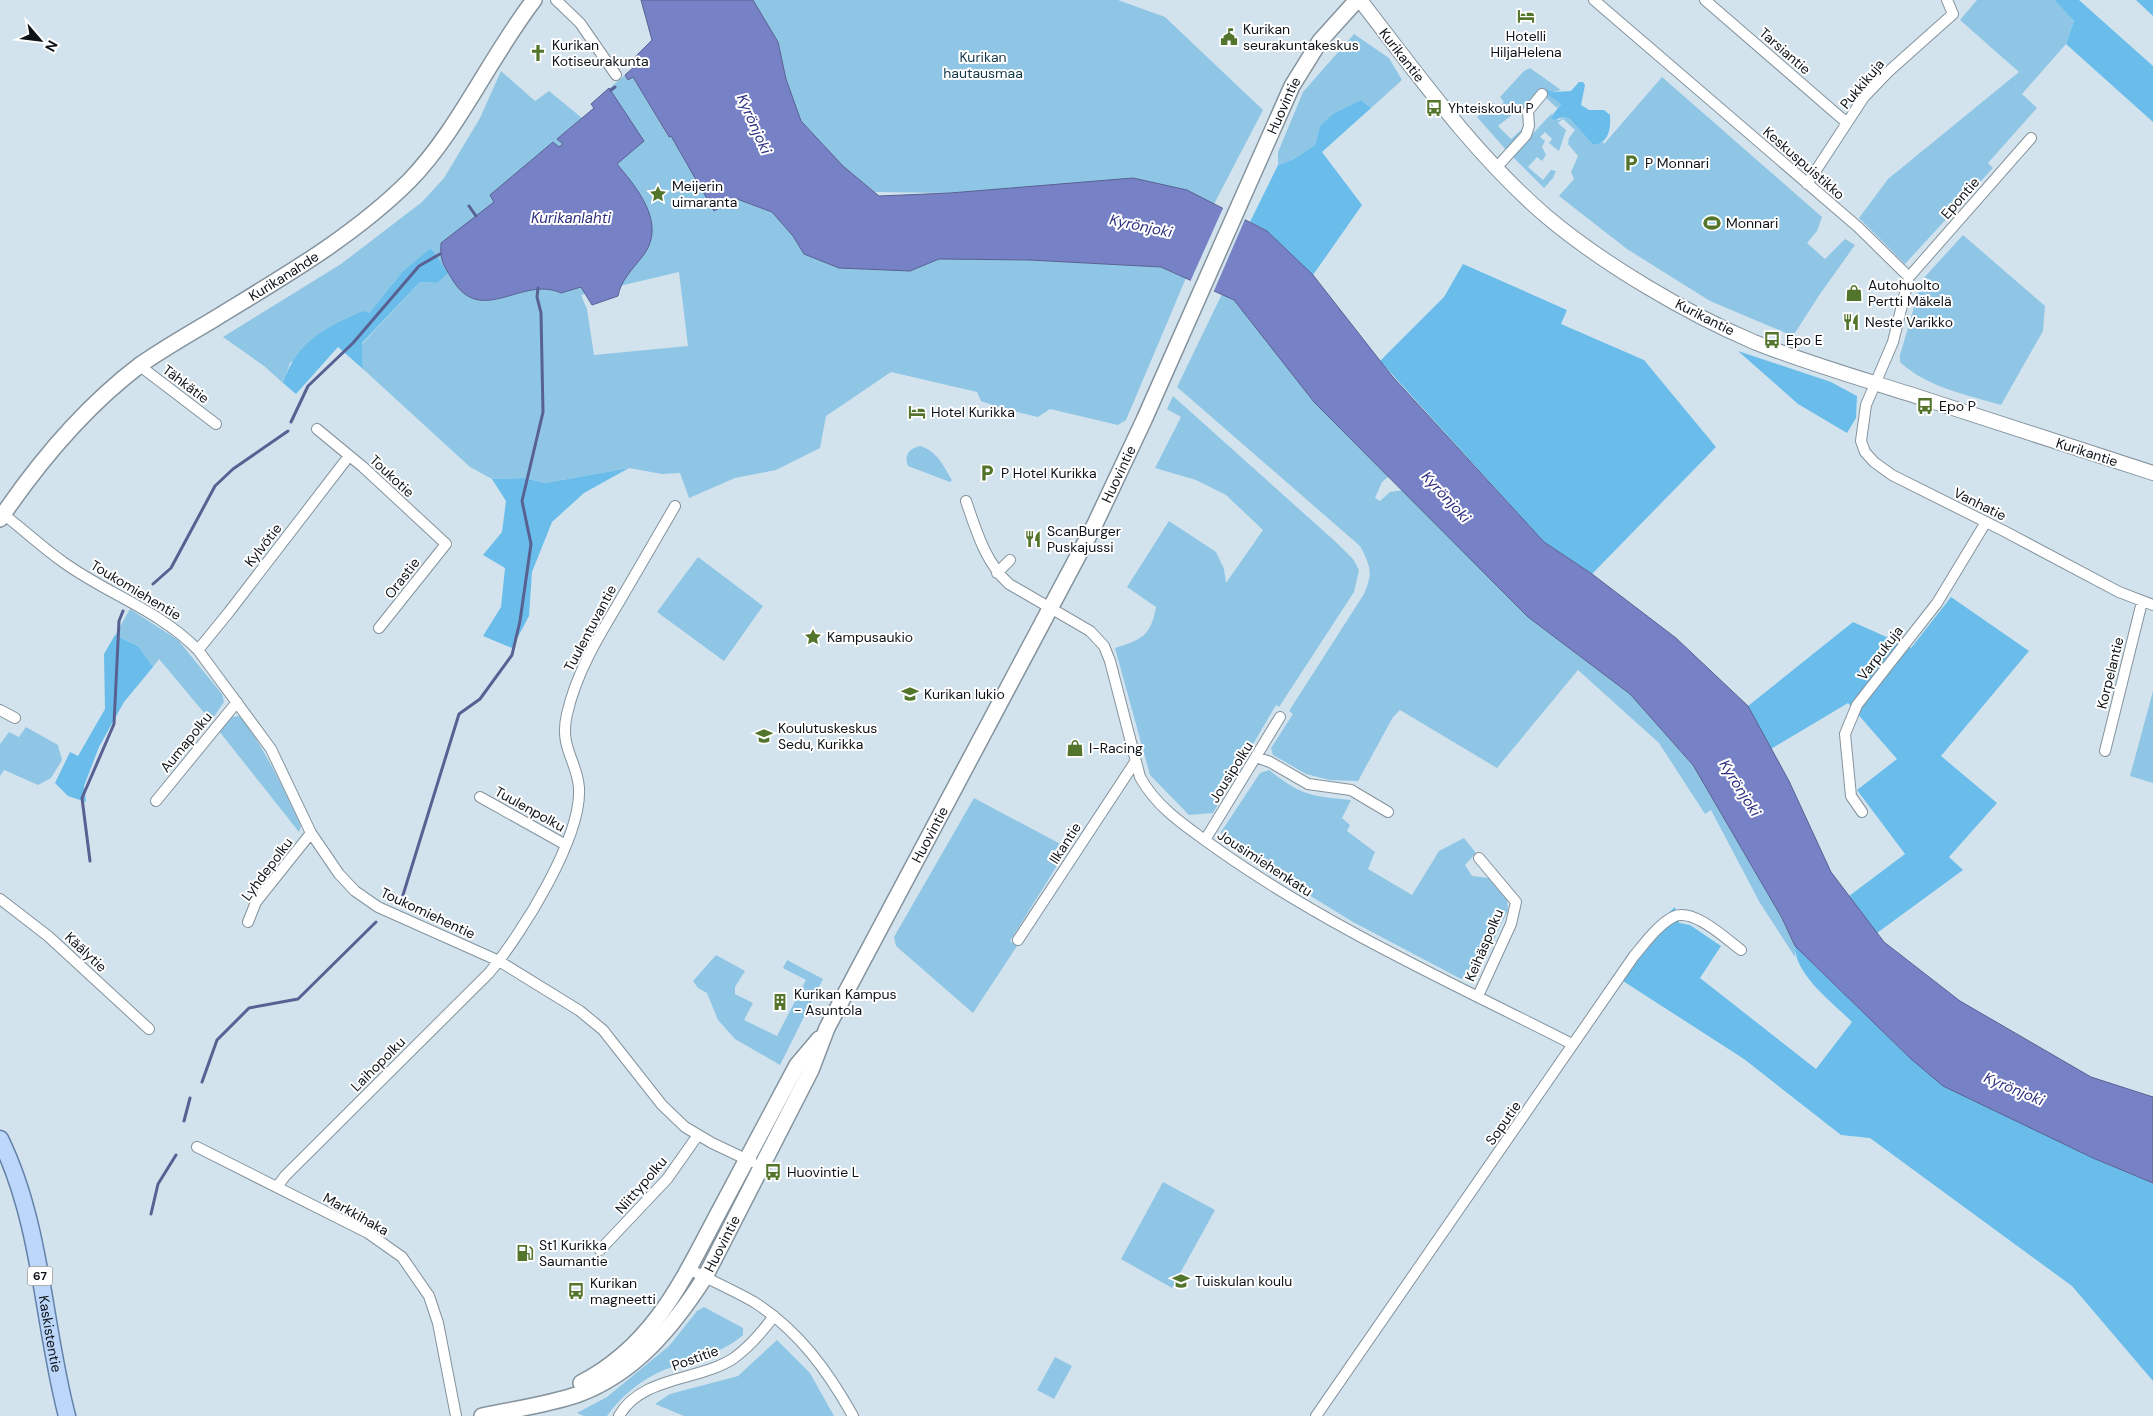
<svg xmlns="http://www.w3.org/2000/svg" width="2153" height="1416" font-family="'DM Sans',sans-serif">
<rect width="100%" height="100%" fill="#d2e3ee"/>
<path fill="#8fc6e5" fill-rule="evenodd" d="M753 0H1118L1165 17 1263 110 1214 204 1187 190 950 193 875 192 843 166 801 121 786 79 778 42Z
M1977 0H2054L2074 21 2066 44 2022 94 2037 108 1988 163 1993 168 1905 264 1859 218 1888 179 2019 72 1960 20Z
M1354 34 1389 58 1402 80 1371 108 1361 100 1320 126 1315 145 1294 159 1278 165V152L1303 92Z
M1530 68 1561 90 1553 92 1561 104 1557 108 1544 96 1522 110H1514L1513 114 1498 126 1511 139 1521 130V134L1507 151 1477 117 1493 103 1499 108 1504 102 1500 97 1524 71Z
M501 71 535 101 549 91 582 118 594 108 591 104 625 75 628 80 633 77 668 137 671 136 715 211 737 199 772 212 793 236 804 254 910 271 939 259 1029 260 1161 267 1186 278 1126 420 1118 425 1050 409 1038 417 1004 409 981 401 977 392 891 372 826 416 820 448 776 470 735 478 689 498 680 473 662 474 629 468 545 483 524 478 492 479 470 467 363 369 362 344 420 282 437 283 432 248 403 271 369 313 290 363 283 383 264 366 223 337 341 264 422 202 444 178 480 118ZM679 272 688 346 594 355 587 309 581 295Z
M1662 77 1822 217 1817 231 1807 243 1825 259 1845 239 1855 245 1820 294 1793 336 1710 301 1627 249 1559 196 1574 179 1571 172 1578 156 1568 144 1569 138 1575 130 1563 119 1558 123 1566 130 1559 151 1549 143 1552 139 1545 132 1540 137 1545 141 1542 147 1546 155 1542 161 1537 157 1528 167 1543 180 1551 170 1556 171 1553 178 1544 188 1512 156 1553 112 1551 117 1559 120 1564 117 1570 119 1593 145 1603 142 1604 144Z
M1963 235 2045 306 2043 331 2001 405C1968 395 1926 387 1900 362V355L1922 280Z
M1222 294 1234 300 1314 402 1389 476 1382 482 1375 498 1380 501 1390 492 1403 490 1528 617 1630 694 1693 765 1782 918 1795 946V957L1760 903 1711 810 1705 814 1659 743 1578 670 1497 768 1400 710 1393 717 1358 781 1330 780 1306 774 1273 755 1271 748 1293 714 1289 711 1364 594C1373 573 1371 567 1360 546L1177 387Z
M1173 396 1338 544 1353 559 1359 570 1354 592 1279 707 1276 705 1213 813 1189 815 1150 775 1115 648C1141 640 1151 636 1156 607L1127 587 1169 521 1216 552 1224 569 1226 583 1263 530 1226 495 1196 480 1155 468 1181 417 1167 409Z
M920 446C937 451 943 465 952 480L950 482 908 466C904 456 908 449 920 446Z
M698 557 763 606 724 661 657 612Z
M130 609 178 640 222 694 224 702 211 721 159 659 153 667 138 646 115 635Z
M2153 691V783L2130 776Z
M240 716C266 750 283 788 301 826L299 832 219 731 231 717Z
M26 727 58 745 62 760 51 778 38 785 4 770 0 776V744L9 732 19 737Z
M1269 770C1302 796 1310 796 1351 800L1342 818 1350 825 1347 831 1375 852 1368 869 1412 895 1439 851 1464 838 1476 853 1465 865 1472 876 1489 878 1507 898 1508 910 1480 969 1461 979 1353 922 1224 843 1221 832 1260 773Z
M974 798 1068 848 1010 941 1017 946 973 1013 896 946 894 937Z
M716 955 745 971 735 987V994L753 1003 744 1020 777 1036 806 980 783 968 787 960 823 979 780 1065 735 1039 718 1020 707 993 698 988 693 981Z
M1163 1182 1215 1210 1172 1288 1121 1259Z
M704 1307 743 1328V1335C722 1354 690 1360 664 1370 642 1379 621 1396 607 1416H584L577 1413 607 1397 669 1346 697 1311Z
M777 1340 810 1373 834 1416H684L655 1404 670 1394 738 1376Z
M1055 1357 1072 1366 1054 1399 1037 1390Z"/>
<path fill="#6abdea" d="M2054 0H2079L2153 66V122L2066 44 2074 21Z
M2136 0H2153V16Z
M1579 82H1583L1585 85 1581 105 1589 110H1604L1610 115C1611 128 1609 144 1593 145L1570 119 1564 117 1553 120 1551 117 1561 104 1547 94 1548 90 1553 92 1571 91Z
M1361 100 1371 108 1322 152 1362 205 1313 275 1267 231 1250 222 1278 165 1294 159 1315 145 1320 126 1333 114Z
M431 248 448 273 437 283 420 282 362 343 363 369 338 347 296 394 283 383C297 341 325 328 363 311L369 313 403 271Z
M1463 264 1567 310 1561 324 1644 360 1716 447 1592 574 1544 542 1380 361 1444 297Z
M1738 351 1831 382 1857 396 1856 418 1847 433 1798 404Z
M629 468 584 493 552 522 532 572 529 616 512 648 483 636 501 607 505 568 483 555 502 532 506 501 492 479 524 478 545 483Z
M1951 597 2029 651 1941 756 1997 803 1949 857 1963 870 1877 933 1849 896 1905 854 1857 790 1897 759 1848 703 1771 749 1748 706 1853 622 1911 648Z
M115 635 138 646 153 667 124 702 99 747 84 786 86 802 68 796 55 783 70 752 78 756 105 709 104 654Z
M1675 907 1679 923 1690 925 1721 946 1700 978 1816 1069 1852 1022C1833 1003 1794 974 1795 946L1910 1058 2093 1158 2153 1183V1381L2072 1286 1870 1138 1841 1135 1744 1059 1623 981 1617 971 1647 933Z"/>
<path fill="#7782c6" stroke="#586192" d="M641 0H753L778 42 786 79 801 121 843 166 879 196 950 193 1133 178 1187 190 1267 231 1313 275 1392 376 1544 542 1592 574 1676 638 1748 706 1789 781 1831 872 1884 942 1960 1001 2091 1077 2153 1097V1183L2093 1158 1943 1086 1910 1058 1795 946 1782 918 1693 765 1630 694 1528 617 1314 402 1234 300 1161 267 1029 260 939 259 910 271 839 268 804 254 793 236 772 212 737 199 714 211 671 136 669 137 633 77 628 80 625 75 634 67 636 56 652 40Z
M609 88 644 141 617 164C638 189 668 225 642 257 632 270 621 280 618 296L592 305 581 287 561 293C522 275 481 328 452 279 443 264 440 261 441 243L494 202 490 195 553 142 559 147 563 144 557 139 594 108 591 104Z"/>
<path fill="#d2e3ee" d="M1224 206 1246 217 1213 293 1190 282Z"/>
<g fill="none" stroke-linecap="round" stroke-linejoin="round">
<path stroke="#586192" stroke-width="3" d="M611 90 615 87
M469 206 476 216
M291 422 308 386 353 343 419 266 440 254
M153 584 171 568 215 486 233 469 288 431
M90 861 82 798 114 724 119 621 123 611
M403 895 459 714 480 699 512 655 520 621 531 544 522 501 543 412 541 313 537 297 538 288
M202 1082 217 1040 249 1008 298 999 376 922
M184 1121 190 1098
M151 1214 158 1184 176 1155"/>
<g stroke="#84939d" stroke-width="12">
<path id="minor" d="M556 0 580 23 616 75
M1594 0 1858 227 1909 277
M1705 0 1847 123
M2031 138 1909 277 1893 342 1866 405 1861 441 1865 452 1874 462 1892 475 2004 531 2119 592 2153 605
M1496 168 1526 135 1529 126 1528 111 1542 94
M1807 184 1864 97 1888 72 1953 14 1947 0
M140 366 216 424
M317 429 363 467 446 544 379 628
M966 501C976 530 985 562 1009 584L1090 631 1104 646 1110 661 1140 777C1158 810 1190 829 1220 851 1330 928 1452 983 1572 1044
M3 514C24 530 42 547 63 562 107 594 159 610 198 650L271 749 311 833 339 874 355 891 378 907 499 961 580 1011 603 1030 662 1105 685 1127 712 1143 752 1162
M997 573 1010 560
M198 650 229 612 349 456
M0 710 15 718
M2105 751 2142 602
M1256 757 1270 762 1308 784 1351 790 1388 812
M480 797 566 845
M156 801 237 702
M1862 812 1851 796 1845 734 1857 705 1937 603 1986 522
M1205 840 1280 717
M0 899 48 936 149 1029
M248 922 256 902 311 833
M1018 940 1135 762
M1478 996 1511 924 1516 902 1479 858
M197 1147 368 1233 402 1257 429 1296 438 1323 456 1416
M277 1187 285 1176 489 973C521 935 582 838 579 788 577 760 559 748 567 714 576 674 597 639 618 604 637 571 656 539 675 506
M600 1250 667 1179 698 1135
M689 1269C710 1280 733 1290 754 1302 798 1330 828 1371 853 1416
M619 1416C641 1376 700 1381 734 1358 749 1347 763 1331 774 1316
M1316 1416 1634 956C1645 943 1658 925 1673 917 1693 907 1726 939 1741 950"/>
</g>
<g stroke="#84939d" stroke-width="16">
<path id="tertiary" d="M1360 0C1418 75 1474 154 1546 216 1603 264 1686 313 1754 342 1809 364 1866 380 1922 398 1999 423 2076 448 2153 473"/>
</g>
<g stroke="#84939d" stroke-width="18">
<g id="secondary">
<path id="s1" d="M0 519C38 463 86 406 140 365 163 349 187 335 211 321 279 279 352 238 409 181 458 131 490 57 534 0"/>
<path d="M581 1383C656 1344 684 1277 722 1206 747 1159 772 1112 797 1065L819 1039"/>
<path id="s2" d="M482 1416C511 1410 551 1404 579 1394 635 1373 673 1327 705 1277L811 1070 827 1028 1095 524 1144 420 1292 86 1320 41 1357 0"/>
</g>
</g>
<g stroke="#6382a9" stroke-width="19">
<g id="primary">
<path id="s3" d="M0 1139C42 1225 43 1325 67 1416"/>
</g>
</g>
<use href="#minor" stroke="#fff" stroke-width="10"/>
<use href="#tertiary" stroke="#fff" stroke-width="14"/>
<use href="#secondary" stroke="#fff" stroke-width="15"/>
<use href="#primary" stroke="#bdd7fa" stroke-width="16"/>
</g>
<defs>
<g id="hotel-bare" transform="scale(1.35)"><path d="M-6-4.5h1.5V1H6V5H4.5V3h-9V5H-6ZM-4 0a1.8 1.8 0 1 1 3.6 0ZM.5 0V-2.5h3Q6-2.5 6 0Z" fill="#53742b" stroke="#fff" stroke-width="2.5" paint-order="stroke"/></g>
<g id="civic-bare" transform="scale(1.35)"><path d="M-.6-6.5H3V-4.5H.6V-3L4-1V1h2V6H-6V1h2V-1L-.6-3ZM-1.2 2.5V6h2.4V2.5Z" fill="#53742b" stroke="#fff" stroke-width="2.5" paint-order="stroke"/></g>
<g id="church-bare" transform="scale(1.35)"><path d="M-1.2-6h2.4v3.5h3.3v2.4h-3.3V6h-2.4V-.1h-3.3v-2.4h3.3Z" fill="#53742b" stroke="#fff" stroke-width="2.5" paint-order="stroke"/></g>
<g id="bus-bare" transform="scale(1.35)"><path d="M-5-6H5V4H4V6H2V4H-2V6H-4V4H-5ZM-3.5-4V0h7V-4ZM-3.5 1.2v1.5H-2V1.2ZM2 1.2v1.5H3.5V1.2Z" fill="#53742b" stroke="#fff" stroke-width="2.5" paint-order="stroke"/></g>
<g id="parking-bare" transform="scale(1.35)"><path d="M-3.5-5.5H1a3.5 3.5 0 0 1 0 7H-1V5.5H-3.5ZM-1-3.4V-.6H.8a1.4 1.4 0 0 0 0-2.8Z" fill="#53742b" stroke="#fff" stroke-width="2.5" paint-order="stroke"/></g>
<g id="sight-bare" transform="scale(1.35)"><path d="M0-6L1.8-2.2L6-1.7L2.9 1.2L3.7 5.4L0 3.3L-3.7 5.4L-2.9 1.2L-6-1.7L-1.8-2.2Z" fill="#53742b" stroke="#fff" stroke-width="2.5" paint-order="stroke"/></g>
<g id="stadium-bare" transform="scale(1.35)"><path d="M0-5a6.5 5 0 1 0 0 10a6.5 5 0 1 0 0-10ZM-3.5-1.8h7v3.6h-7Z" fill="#53742b" stroke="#fff" stroke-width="2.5" paint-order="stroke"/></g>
<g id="shop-bare" transform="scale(1.35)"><path d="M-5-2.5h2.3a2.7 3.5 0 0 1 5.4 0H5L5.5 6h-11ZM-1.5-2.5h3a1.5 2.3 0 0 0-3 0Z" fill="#53742b" stroke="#fff" stroke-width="2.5" paint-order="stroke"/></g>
<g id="restaurant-bare" transform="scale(1.35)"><path d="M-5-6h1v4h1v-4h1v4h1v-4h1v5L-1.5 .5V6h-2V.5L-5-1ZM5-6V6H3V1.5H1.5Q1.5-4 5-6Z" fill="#53742b" stroke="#fff" stroke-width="2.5" paint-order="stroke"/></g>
<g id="school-bare" transform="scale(1.35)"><path d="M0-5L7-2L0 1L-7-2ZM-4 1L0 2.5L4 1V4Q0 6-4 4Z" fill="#53742b" stroke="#fff" stroke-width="2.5" paint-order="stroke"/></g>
<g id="building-bare" transform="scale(1.35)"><path d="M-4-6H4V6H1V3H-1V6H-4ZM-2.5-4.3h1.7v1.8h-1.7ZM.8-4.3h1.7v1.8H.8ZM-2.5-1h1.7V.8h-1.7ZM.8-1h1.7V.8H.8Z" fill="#53742b" stroke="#fff" stroke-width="2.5" paint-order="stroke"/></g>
<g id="fuel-bare" transform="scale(1.35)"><path d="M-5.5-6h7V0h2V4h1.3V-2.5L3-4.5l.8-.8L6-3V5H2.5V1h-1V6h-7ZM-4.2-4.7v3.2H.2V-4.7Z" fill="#53742b" stroke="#fff" stroke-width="2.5" paint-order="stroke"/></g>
</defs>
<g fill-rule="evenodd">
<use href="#hotel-bare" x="1526" y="16"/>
<use href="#civic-bare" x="1229" y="37"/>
<use href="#church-bare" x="538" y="53"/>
<use href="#bus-bare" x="1434" y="108"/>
<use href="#parking-bare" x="1631" y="163"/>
<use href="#sight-bare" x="658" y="194"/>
<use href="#stadium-bare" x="1712" y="223"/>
<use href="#shop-bare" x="1854" y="293"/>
<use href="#restaurant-bare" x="1851" y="322"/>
<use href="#bus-bare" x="1772" y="340"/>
<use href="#bus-bare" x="1925" y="406"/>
<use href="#hotel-bare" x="917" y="412"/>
<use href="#parking-bare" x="987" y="473"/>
<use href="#restaurant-bare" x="1033" y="539"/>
<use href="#sight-bare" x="813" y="637"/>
<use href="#school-bare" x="910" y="694"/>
<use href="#school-bare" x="764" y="736"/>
<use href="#shop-bare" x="1075" y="748"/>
<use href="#building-bare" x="780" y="1002"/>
<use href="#bus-bare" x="773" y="1172"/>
<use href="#fuel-bare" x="525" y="1253"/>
<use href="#school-bare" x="1181" y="1281"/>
<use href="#bus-bare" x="576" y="1291"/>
</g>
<g text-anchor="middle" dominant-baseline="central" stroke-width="4" stroke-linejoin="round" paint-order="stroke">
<rect fill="#fff" stroke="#565a5d" stroke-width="1" x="27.5" y="1266.5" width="25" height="19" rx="4"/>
<g font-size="12" font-weight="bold" fill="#0e1317">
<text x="40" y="1276">67</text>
</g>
<g font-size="14" fill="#0e1317" stroke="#fff" text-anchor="start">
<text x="1243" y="29">Kurikan<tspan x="1243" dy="16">seurakuntakeskus</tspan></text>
<text x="1526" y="36" text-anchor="middle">Hotelli<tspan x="1526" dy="16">HiljaHelena</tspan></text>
<text x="552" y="45">Kurikan<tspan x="552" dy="16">Kotiseurakunta</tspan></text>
<text x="1448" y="108">Yhteiskoulu P</text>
<text x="1645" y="163">P Monnari</text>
<text x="672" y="186">Meijerin<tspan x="672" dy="16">uimaranta</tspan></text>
<text x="1726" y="223">Monnari</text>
<text x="1868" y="285">Autohuolto<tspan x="1868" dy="16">Pertti Mäkelä</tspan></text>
<text x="1865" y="322">Neste Varikko</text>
<text x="1786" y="340">Epo E</text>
<text x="1939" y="406">Epo P</text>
<text x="931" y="412">Hotel Kurikka</text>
<text x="1001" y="473">P Hotel Kurikka</text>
<text x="1047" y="531">ScanBurger<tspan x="1047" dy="16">Puskajussi</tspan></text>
<text x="827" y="637">Kampusaukio</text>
<text x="924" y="694">Kurikan lukio</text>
<text x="778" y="728">Koulutuskeskus<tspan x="778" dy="16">Sedu, Kurikka</tspan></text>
<text x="1089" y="748">I-Racing</text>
<text x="794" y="994">Kurikan Kampus<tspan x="794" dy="16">- Asuntola</tspan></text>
<text x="787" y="1172">Huovintie L</text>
<text x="539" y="1245">St1 Kurikka<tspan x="539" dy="16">Saumantie</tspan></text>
<text x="1195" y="1281">Tuiskulan koulu</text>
<text x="590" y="1283">Kurikan<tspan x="590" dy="16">magneetti</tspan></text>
</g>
<g font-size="14" fill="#0e1317" stroke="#fff">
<text transform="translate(1785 51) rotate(41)">Tarsiantie</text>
<text transform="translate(1402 55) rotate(52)">Kurikantie</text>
<text transform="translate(1862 84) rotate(-50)">Pukkikuja</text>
<text stroke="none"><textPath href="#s2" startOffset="1582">Huovintie</textPath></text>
<text transform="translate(1804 163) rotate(41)">Keskuspuistikko</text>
<text transform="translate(1960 198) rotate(-49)">Epontie</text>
<text stroke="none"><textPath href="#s1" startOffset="378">Kurikanahde</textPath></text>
<text transform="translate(1705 317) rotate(27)">Kurikantie</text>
<text transform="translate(186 384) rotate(37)">Tähkätie</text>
<text transform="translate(2087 452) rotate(18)">Kurikantie</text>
<text stroke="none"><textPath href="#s2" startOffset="1178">Huovintie</textPath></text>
<text transform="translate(392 476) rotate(43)">Toukotie</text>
<text transform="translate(1980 504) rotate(26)">Vanhatie</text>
<text transform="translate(263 545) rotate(-52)">Kylvötie</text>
<text transform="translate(402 578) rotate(-52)">Orastie</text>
<text transform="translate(136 590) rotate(31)">Toukomiehentie</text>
<text transform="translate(590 628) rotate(-62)">Tuulentuvantie</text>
<text transform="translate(1880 653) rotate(-52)">Varpukuja</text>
<text transform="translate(2110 673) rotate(-76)">Korpelantie</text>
<text transform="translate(186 742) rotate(-51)">Aumapolku</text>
<text transform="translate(1231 772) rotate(-58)">Jousipolku</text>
<text transform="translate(530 809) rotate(29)">Tuulenpolku</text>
<text stroke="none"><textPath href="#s2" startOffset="771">Huovintie</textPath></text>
<text transform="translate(1065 843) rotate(-57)">Ilkantie</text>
<text transform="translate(1265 863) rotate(33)">Jousimiehenkatu</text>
<text transform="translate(267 869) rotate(-53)">Lyhdepolku</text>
<text transform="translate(428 913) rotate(25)">Toukomiehentie</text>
<text transform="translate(1484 945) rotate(-67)">Keihäspolku</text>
<text transform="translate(86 952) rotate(43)">Käälytie</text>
<text transform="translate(378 1064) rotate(-45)">Laihopolku</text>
<text transform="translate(1503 1123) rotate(-55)">Soputie</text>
<text transform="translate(641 1185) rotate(-49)">Niittypolku</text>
<text transform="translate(356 1214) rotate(29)">Markkihaka</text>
<text stroke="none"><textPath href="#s2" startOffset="312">Huovintie</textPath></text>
<text stroke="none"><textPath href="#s3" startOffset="202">Kaskistentie</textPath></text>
<text transform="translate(695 1358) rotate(-20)">Postitie</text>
</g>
<g font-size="14" fill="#13384a" stroke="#fff">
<text x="983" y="57">Kurikan<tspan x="983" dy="16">hautausmaa</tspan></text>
</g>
<g font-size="15" font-style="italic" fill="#2d2f80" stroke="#fff">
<text transform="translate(754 124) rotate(66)">Kyrönjoki</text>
<text x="571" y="218">Kurikanlahti</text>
<text transform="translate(1141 226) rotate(12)">Kyrönjoki</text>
<text transform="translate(1446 497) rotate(47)">Kyrönjoki</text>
<text transform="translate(1740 788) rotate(58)">Kyrönjoki</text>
<text transform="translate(2014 1089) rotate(23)">Kyrönjoki</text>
</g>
</g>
<g transform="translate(40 40) rotate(118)" stroke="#ffffff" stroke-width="4" paint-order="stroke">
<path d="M0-4L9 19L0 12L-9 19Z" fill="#0e1317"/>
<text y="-8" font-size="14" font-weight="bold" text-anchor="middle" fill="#0e1317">N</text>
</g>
</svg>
